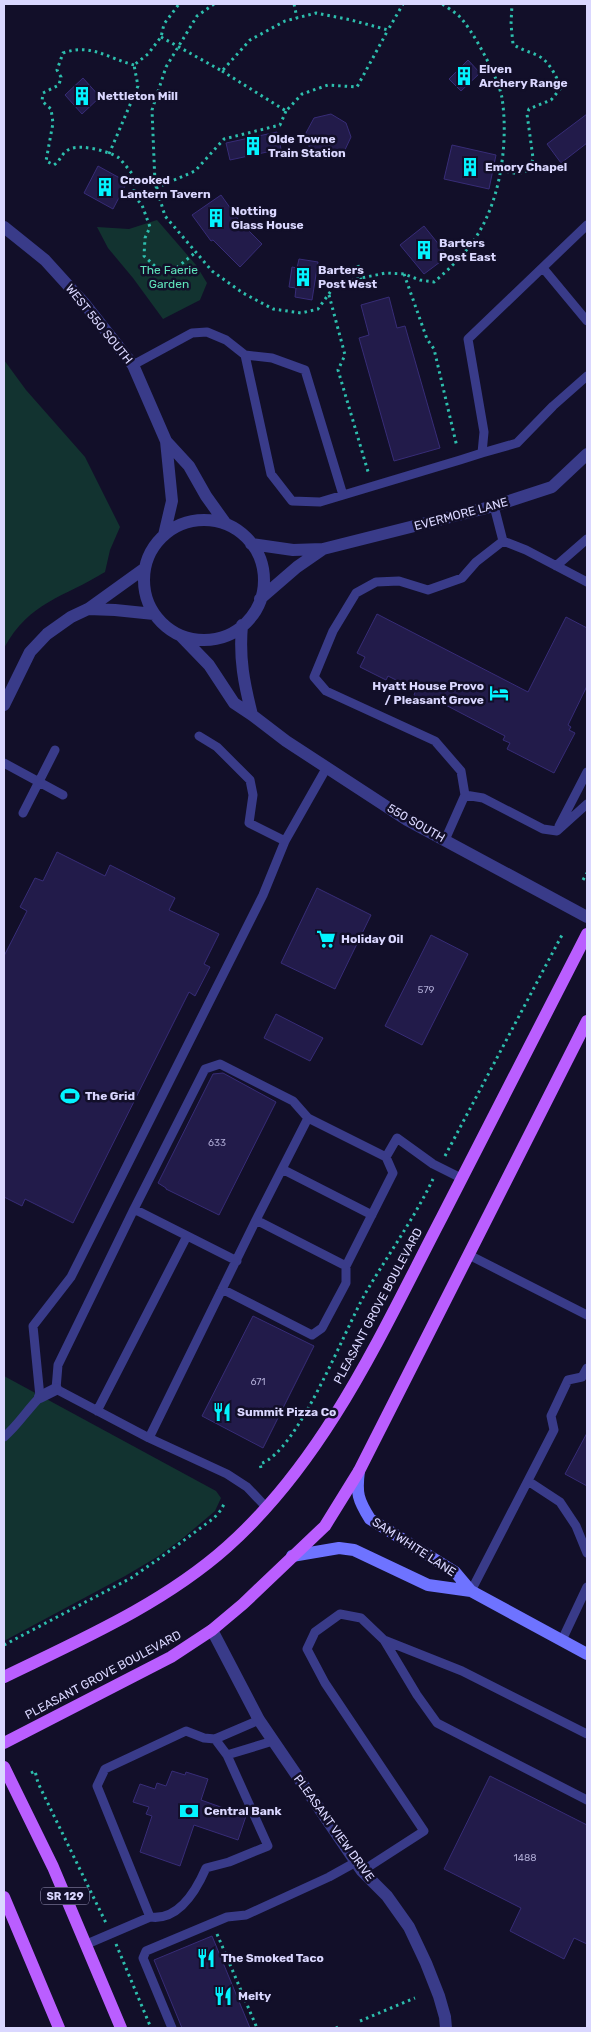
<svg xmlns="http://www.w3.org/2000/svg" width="591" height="2032" font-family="Rubik,sans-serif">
<rect width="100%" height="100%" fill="#120f29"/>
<path fill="#123330" d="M157 220 196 265 207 283 200 300 163 319 133 278 108 248 97 227 129 229Z
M4 360 26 390 85 457 120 527 110 550 105 572C63 598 30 601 4 648Z
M4 1376 216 1491 221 1498 215 1511 183 1538 157 1557 125 1576 4 1641Z"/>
<path fill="#221b4a" stroke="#372c77" d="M468 60 480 73 461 91 449 79Z
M83 78 100 97 82 114 65 95Z
M331 114 346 123 351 137 343 154 325 159 310 149 308 143 300 144 314 118Z
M587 114V143L561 163 547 144Z
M277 132 281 149 230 160 226 143Z
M452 145 496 155 489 189 444 179Z
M98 166 127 182 113 209 84 193Z
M221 195 245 229 246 228 262 244 240 267 213 240 211 241 192 215Z
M424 226 448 256 424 274 400 245Z
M299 259 318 262 312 300 295 297 296 288 289 287 292 267 297 268Z
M389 297 397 328 405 326 440 448 394 461 359 338 369 335 361 305Z
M377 614 528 692 566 617 587 628V686L568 725 571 727 569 730 575 733 554 773 507 749 510 743 503 740 505 736 438 701 436 706 414 695 416 690 388 676 386 680 360 667 365 657 357 653Z
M57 852 105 876 110 865 175 898 169 910 219 934 204 964 210 967 195 996 189 992 73 1223 25 1199 22 1206 4 1197V956L27 911 20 907 35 878 43 881Z
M317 888 371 915 335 989 281 963Z
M431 935 468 954 422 1045 385 1026Z
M276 1014 323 1038 310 1061 264 1038Z
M223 1073 276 1102 219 1215 166 1189V1188L158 1183 213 1074Z
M253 1316 314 1346 263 1448 202 1416Z
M587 1433V1486L565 1474Z
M172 1771 185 1775 186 1772 208 1779 201 1800 246 1816 238 1840 194 1825 180 1866 140 1852 152 1816 146 1814 149 1807 133 1802 140 1784 155 1789 157 1783 166 1786Z
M490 1776 587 1825V1944L574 1938 564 1959 510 1931 521 1908 444 1869Z
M212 1936 250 2028H182L154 1960Z"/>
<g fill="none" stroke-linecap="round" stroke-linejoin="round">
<path stroke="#2dbead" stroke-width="3" stroke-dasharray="2.5 4" stroke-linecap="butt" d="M214 4 197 16 166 67 152 110 155 183 165 216 212 271 243 293 273 309 301 313 318 309 333 288 346 281 386 273 404 274 420 280 434 282C453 266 472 247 483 225 502 189 508 137 502 98 499 79 472 28 458 15 453 11 447 7 442 4
M294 4 297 18
M161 37 222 71 250 40 285 21 316 13 351 20 388 30 403 4
M134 65C107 58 91 43 63 53L57 70 61 77 59 85 43 93 42 101 51 109 53 123 46 161 54 165C61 160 62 152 70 149 81 144 109 151 119 158 124 163 129 170 134 176V196L142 205 150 227 145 238 144 256 157 268 174 270 196 252
M222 71 286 111 302 94 328 85 357 87 388 30
M109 154 138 86 134 65 148 54 161 37 164 24 179 4
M500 170 518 174 530 170 533 158 527 114 529 109 551 100 561 88C557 78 551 65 542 58 533 52 522 51 513 44L511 24 512 4
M156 188 195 171 224 139 280 125 286 111
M358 265 361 279
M404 274 427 339 434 349 457 447
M329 295 345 355 338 370 369 475
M583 880 587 873
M445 1156 563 933
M261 1468 260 1464C298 1452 344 1331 365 1294 387 1256 414 1219 433 1179
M4 1645 131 1578 160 1558 214 1518 221 1510 224 1504H227
M31 1773 35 1771 38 1783 106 1923
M217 1934 257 2028
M116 1944 151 2028
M360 2021 415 1998
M336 2028 338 2027"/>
<path stroke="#393b89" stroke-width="9" d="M543 268 587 321
M245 355 272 358 305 370 343 495
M133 365 192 333 207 332 226 340 245 355 271 474 292 501 320 502 460 460 482 453 484 432 468 339 587 225
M482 453 517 443 553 406 587 376
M494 506 503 541 526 550 587 582
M556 566 587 539
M199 736 217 747 250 780 253 795 249 823 285 841
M4 763 63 795
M465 795 461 771 435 741 326 691 314 677 333 631 356 593 376 582 399 581 428 590 462 578 476 562 503 541
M23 813 55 750
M559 826 587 772
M445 840 465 795 483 798 543 829 557 831 587 804
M386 1157 308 1118 256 1220 346 1266 393 1173 386 1157 397 1138 433 1164 461 1178
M282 1169 372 1215
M134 1209 205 1069 220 1064 293 1101 308 1118
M469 1255 587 1315
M237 1261 134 1209 58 1365 56 1389 149 1438 227 1474 247 1487 267 1508
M222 1289 312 1335 322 1328 346 1283V1266
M97 1411 187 1236
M4 1437C18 1425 27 1410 40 1397L33 1326 71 1277 263 895 285 841 327 767
M149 1438 256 1220
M528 1481 560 1502 576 1526 587 1553
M471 1591 554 1430 551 1416 568 1380 582 1377 587 1368
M384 1640 462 1671 587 1734
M562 1640 587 1587
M215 1739 227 1755 268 1846 229 1862 206 1868C196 1891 178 1921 150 1917L97 1786 105 1769 186 1731 204 1738 215 1739 259 1720
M227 1755 273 1741
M362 1871 424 1831 325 1683 307 1649 315 1632 340 1614 361 1618 384 1640 417 1695 437 1723 587 1800
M87 1944 150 1917
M172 2028 143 1958 146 1951 227 1917 246 1915 329 1877 356 1862"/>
<path stroke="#393b89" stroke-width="12" d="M4 227 45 260 84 303 133 365 166 441 172 501 164 535
M166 441 189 466 206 496 226 524
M144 580a60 60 0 1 1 120 0a60 60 0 1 1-120 0Z
M251 544 293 550 323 549 494 506 552 487 587 454
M260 599 297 567 323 549
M88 609 115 610 154 614
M242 625C239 659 244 683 252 715
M181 636 209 665 234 703 252 715 286 741 407 820 587 917
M4 705 30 652 47 634 71 617 88 609 145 568
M40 1397 56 1389
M212 1630 259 1720 362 1871 387 1896 409 1927 426 1963 439 1996 445 2017 446 2028"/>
<path stroke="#6e73ff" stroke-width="12" d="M359 1471C356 1493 358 1500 370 1519L455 1572 471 1591
M292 1556 339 1548 354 1550 428 1585 471 1591 587 1654"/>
<path stroke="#ba5eff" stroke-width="12" d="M4 1677C80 1640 163 1604 227 1547 326 1459 382 1332 442 1217 490 1122 539 1028 587 934
M4 1743 171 1657 212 1630 243 1604 325 1526 359 1471 587 1021
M4 1767 53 1867 121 2028
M4 1897 59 2028"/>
</g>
<defs>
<g id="building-bare" transform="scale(1.5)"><path d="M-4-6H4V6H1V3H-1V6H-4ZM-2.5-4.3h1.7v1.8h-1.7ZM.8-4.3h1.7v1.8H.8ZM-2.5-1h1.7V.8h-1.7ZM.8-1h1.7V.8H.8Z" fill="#03f4ff" stroke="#120f29" stroke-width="2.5" paint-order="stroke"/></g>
<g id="hotel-bare" transform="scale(1.5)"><path d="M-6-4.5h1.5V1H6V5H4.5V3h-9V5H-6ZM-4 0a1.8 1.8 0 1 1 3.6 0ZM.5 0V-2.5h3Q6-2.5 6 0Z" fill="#03f4ff" stroke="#120f29" stroke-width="2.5" paint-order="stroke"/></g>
<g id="supermarket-bare" transform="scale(1.5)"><path d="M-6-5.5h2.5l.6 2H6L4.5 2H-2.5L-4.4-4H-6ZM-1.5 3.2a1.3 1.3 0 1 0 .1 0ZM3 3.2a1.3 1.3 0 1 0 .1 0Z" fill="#03f4ff" stroke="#120f29" stroke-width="2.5" paint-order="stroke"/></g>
<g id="stadium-bare" transform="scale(1.5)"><path d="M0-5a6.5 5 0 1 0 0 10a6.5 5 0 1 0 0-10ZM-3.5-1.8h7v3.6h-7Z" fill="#03f4ff" stroke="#120f29" stroke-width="2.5" paint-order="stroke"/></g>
<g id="restaurant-bare" transform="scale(1.5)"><path d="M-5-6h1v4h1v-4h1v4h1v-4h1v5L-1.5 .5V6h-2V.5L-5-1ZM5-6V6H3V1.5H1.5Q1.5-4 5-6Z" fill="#03f4ff" stroke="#120f29" stroke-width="2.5" paint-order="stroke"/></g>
<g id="bank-bare" transform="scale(1.5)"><path d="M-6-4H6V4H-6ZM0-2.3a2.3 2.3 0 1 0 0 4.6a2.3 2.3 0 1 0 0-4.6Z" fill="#03f4ff" stroke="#120f29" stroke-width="2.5" paint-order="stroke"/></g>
</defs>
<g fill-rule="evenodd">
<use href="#building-bare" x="464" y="76"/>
<use href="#building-bare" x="82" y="96"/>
<use href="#building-bare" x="253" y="146"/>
<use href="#building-bare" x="470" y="167"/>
<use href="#building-bare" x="105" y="187"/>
<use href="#building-bare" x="216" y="218"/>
<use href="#building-bare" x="424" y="250"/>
<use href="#building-bare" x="303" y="277"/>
<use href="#hotel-bare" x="499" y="693"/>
<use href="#supermarket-bare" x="326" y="939"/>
<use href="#stadium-bare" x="70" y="1096"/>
<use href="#restaurant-bare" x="222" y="1412"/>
<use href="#bank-bare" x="189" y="1811"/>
<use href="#restaurant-bare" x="206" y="1958"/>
<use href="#restaurant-bare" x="223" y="1996"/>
</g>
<g text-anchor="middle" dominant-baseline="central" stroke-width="5" stroke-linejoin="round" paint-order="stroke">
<g font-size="10" fill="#aca8d2">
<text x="426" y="990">579</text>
<text x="217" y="1143">633</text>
<text x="258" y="1382">671</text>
<text x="525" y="1858">1488</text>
</g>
<rect fill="#120f29" stroke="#9e9bbf" stroke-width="1" x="41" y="1887.5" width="48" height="17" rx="4"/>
<g font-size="11" font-weight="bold" fill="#dad7ff">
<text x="65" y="1896">SR 129</text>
</g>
<g font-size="12" font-weight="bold" fill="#dad7ff" stroke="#120f29" text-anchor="start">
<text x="479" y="69">Elven<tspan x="479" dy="14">Archery Range</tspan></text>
<text x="97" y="96">Nettleton Mill</text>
<text x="268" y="139">Olde Towne<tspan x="268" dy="14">Train Station</tspan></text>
<text x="485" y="167">Emory Chapel</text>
<text x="120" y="180">Crooked<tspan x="120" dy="14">Lantern Tavern</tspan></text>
<text x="231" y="211">Notting<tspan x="231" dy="14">Glass House</tspan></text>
<text x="439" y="243">Barters<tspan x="439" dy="14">Post East</tspan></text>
<text x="318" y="270">Barters<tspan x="318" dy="14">Post West</tspan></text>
<text x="484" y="686" text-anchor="end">Hyatt House Provo<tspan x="484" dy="14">/ Pleasant Grove</tspan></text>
<text x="341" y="939">Holiday Oil</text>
<text x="85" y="1096">The Grid</text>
<text x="237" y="1412">Summit Pizza Co</text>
<text x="204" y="1811">Central Bank</text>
<text x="221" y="1958">The Smoked Taco</text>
<text x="238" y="1996">Melty</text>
</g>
<g font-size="12" fill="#5fe3bb" stroke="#120f29">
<text x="169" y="270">The Faerie<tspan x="169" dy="14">Garden</tspan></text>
</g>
<g font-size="12" fill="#dad7ff" stroke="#120f29">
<text transform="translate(99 324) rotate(51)">WEST 550 SOUTH</text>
<text transform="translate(461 514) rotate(-15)">EVERMORE LANE</text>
<text transform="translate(416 823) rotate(30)">550 SOUTH</text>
<text transform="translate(378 1306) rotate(-62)">PLEASANT GROVE BOULEVARD</text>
<text transform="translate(414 1547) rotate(33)">SAM WHITE LANE</text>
<text transform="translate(103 1675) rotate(-28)">PLEASANT GROVE BOULEVARD</text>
<text transform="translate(334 1828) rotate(54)">PLEASANT VIEW DRIVE</text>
</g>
</g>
<rect width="591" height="2032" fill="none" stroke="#dad7ff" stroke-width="10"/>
</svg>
